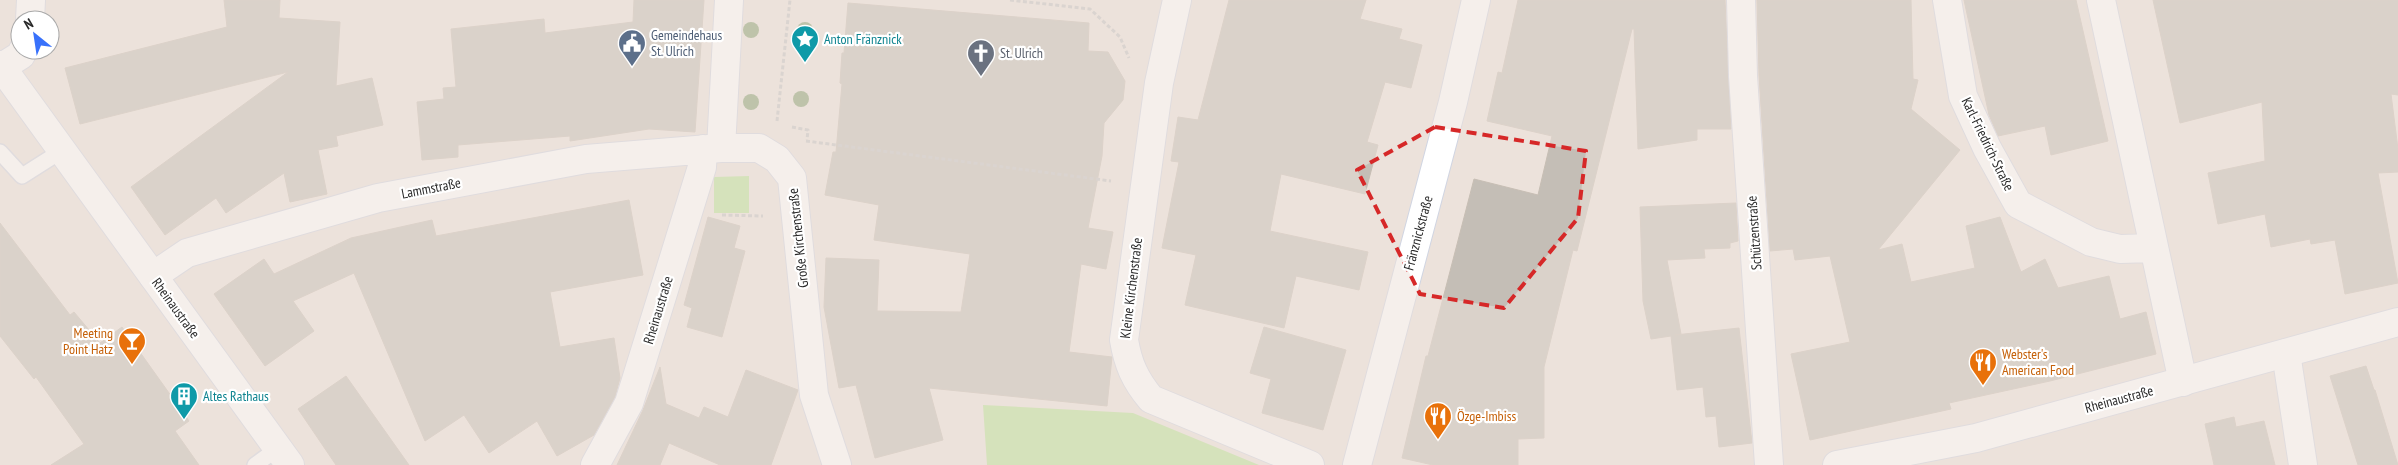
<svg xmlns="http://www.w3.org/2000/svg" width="2398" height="465" font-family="'PT Sans Narrow',sans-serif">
<rect width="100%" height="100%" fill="#ece2db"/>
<path fill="#b9e396" d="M749 176V213H714V177Z
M983 405 1133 413 1259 465H987Z"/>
<path fill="#c4beb6" stroke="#c7beb4" d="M224 0H280L279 18 340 22 336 86 372 78 383 125 336 136 338 146 318 150 327 194 290 202 284 173 226 213 216 198 165 235 131 187 288 72 80 124 65 68 227 27Z
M634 0H704L695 132 649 129 570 141V136L458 145V157L422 160 417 102 444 99 443 88 456 87 451 29 544 19 545 33 633 22Z
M1229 0H1366L1360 19 1402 29 1399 39 1422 45 1411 88 1385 82 1367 142 1378 145 1365 194 1281 174 1270 231 1368 252 1359 290 1296 276 1284 328 1185 305 1196 255 1162 248 1179 162 1171 161 1178 117 1198 120Z
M1518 0H1725L1731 129H1697V140L1638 149 1634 29H1632L1577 251 1573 250 1544 367V438L1518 439V465H1433L1402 458 1426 356H1428L1474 179 1538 195 1552 136 1487 121 1498 72 1502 73Z
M1757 0H1911L1913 79 1918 80 1911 109 1960 150 1878 250 1902 244 1911 282 1975 268 1966 226 2000 217 2021 272 2045 259 2058 288 2109 276 2120 319 2146 312 2156 354 2050 381 1949 403 1951 409 1810 440 1791 354 1850 342 1830 256 1795 260 1793 249 1770 251 1759 75Z
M1964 0H2076L2108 141 2051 155 2045 126 1998 136 1989 115Z
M2153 0H2398V95L2391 94 2398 149V172L2378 173 2398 283 2345 294 2335 240 2311 244 2310 239 2271 247 2265 214 2218 224 2208 173 2265 161 2262 102 2180 123Z
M848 3 1089 23 1088 51 1108 52 1125 81 1123 100 1104 123 1102 156 1088 228 1113 232 1106 269 1081 264 1069 352 1112 357 1107 406 929 388 943 440 875 458 856 385 839 388 824 307 826 258 879 260 877 311 961 312 970 254 874 240 879 205 825 195 833 152H836L842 84 840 83 842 53H844Z
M629 200 643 275 550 292 560 347 614 338 620 378 615 397 594 435 557 456 537 421 489 453 464 415 425 441 354 273 293 301 314 331 265 366 214 294 264 259 274 274 351 238 432 220 436 236Z
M1736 203 1738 241 1730 243V248L1704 249 1705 258 1667 260 1681 334 1675 335 1739 328 1752 443 1719 447 1716 416 1706 417 1703 387 1677 390 1671 336 1651 339 1643 301 1640 207Z
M708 217 740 226 734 248 745 251 722 337 687 327 692 308 684 305Z
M0 223 70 315 74 312 100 343 122 327 189 421 175 431 199 465H51L84 444 36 377 34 379 0 336Z
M1264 327 1346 350 1323 430 1262 413 1271 379 1250 373Z
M2366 366 2374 390H2375L2398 465H2358L2330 376Z
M660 367 666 404 699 418 704 407 728 417 746 370 798 390 771 465H720L669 443 660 465H617L643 410Z
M346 376 409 465H336L298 409Z
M2234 417 2236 427 2264 421 2275 465H2214L2205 424Z"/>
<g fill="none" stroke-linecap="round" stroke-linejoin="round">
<g stroke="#d0d5e2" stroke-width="18">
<path id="lane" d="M0 152 22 176 63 150
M255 465 277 449"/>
</g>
<g stroke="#d0d5e2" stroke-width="30">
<path id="street" d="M1177 0 1159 83 1124 340C1128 364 1135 380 1151 399L1310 465
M1741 0 1743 76 1769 465
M1947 0 1963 96 1987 148 2018 204 2091 242 2120 249 2153 248
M2101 0 2183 382
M30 20 31 0
M2 67 21 55 23 50
M721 148 729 0
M153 276 187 253 378 198 586 159 721 148H759L777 159 792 178 814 395 837 465
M2286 353 2303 465
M595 465 629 403 702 167 703 149
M1357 465 1453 102 1476 0"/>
</g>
<g stroke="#d0d5e2" stroke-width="30">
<path id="secondary" d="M0 65 290 465
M1837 465 1976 438 2398 322"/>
</g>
<path stroke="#c3c3c3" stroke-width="3" stroke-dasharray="4 2.5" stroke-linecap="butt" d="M1010 0 1090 9 1120 37 1129 58
M777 121 790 0
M792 127 808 130 807 140
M806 141 1111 181
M722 215 763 216"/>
<use href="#lane" stroke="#fff" stroke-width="15"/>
<use href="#street" stroke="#fff" stroke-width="28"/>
<use href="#secondary" stroke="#fff" stroke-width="28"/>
</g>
<g fill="#859e70">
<circle cx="751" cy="30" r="8"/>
<circle cx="805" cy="30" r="8"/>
<circle cx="801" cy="99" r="8"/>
<circle cx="751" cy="102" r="8"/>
</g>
<path d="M0 0H2398V465H0ZM1435 127 1586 151 1578 218 1504 308 1420 294 1357 170Z" fill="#ece2db" fill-opacity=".55" fill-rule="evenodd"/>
<path fill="none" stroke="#d62828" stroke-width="4" stroke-dasharray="10 6" stroke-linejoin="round" d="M1435 127 1586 151 1578 218 1504 308 1420 294 1357 170Z"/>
<defs>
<g id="sight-pin" transform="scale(1.4375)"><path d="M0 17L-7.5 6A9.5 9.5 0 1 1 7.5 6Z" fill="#0f9aa8" stroke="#fff"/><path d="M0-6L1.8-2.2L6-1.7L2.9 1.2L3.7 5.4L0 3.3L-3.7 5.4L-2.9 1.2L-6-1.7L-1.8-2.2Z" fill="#fff"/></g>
<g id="civic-pin" transform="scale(1.4375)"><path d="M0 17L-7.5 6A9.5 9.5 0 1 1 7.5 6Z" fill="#5c6f8a" stroke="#fff"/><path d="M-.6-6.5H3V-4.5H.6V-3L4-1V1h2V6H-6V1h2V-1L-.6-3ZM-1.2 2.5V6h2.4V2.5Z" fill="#fff"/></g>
<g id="church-pin" transform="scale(1.4375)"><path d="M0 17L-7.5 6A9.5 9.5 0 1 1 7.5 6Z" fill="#6b7280" stroke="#fff"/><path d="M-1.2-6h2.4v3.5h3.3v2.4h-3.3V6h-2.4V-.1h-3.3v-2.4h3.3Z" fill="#fff"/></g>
<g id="bar-pin" transform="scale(1.4375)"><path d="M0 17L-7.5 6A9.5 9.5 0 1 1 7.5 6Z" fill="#e8710a" stroke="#fff"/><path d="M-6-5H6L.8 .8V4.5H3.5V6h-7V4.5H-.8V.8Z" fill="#fff"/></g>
<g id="restaurant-pin" transform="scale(1.4375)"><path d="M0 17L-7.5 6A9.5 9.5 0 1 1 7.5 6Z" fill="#e8710a" stroke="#fff"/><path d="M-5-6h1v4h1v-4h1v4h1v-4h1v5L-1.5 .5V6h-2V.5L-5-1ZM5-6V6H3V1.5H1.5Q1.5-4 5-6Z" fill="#fff"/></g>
<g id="building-pin" transform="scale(1.4375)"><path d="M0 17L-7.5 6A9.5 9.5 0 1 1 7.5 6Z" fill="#0f9aa8" stroke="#fff"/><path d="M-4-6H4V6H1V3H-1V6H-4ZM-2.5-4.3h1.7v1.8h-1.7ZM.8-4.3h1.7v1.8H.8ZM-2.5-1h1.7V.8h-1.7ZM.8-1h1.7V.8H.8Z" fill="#fff"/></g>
</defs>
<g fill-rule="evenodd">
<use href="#sight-pin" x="805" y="39"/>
<use href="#civic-pin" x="632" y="43"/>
<use href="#church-pin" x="981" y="53"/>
<use href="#bar-pin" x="132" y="341"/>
<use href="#restaurant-pin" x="1983" y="362"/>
<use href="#building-pin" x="184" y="396"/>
<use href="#restaurant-pin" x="1438" y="416"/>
</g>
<g text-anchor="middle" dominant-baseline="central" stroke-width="4.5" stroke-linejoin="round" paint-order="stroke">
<g font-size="14" fill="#4e5e75" stroke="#fff" text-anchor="start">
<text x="651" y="35">Gemeindehaus<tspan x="651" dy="16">St. Ulrich</tspan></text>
</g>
<g font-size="14" fill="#0d838f" stroke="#fff" text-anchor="start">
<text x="824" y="39">Anton Fränznick</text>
<text x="203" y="396">Altes Rathaus</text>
</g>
<g font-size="14" fill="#5b616d" stroke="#fff" text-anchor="start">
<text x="1000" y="53">St. Ulrich</text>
</g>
<g font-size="14" fill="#292929" stroke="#fff">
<text transform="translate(1988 144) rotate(64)">Karl-Friedrich-Straße</text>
<text transform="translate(431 188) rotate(-11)">Lammstraße</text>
<text transform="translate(1418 233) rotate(-75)">Fränznickstraße</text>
<text transform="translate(1754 233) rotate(-94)">Schützenstraße</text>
<text transform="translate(798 238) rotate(-96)">Große Kirchenstraße</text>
<text transform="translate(1131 288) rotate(-83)">Kleine Kirchenstraße</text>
<text transform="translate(176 308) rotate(54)">Rheinaustraße</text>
<text transform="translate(658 310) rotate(-73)">Rheinaustraße</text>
<text transform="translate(2119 399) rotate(-15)">Rheinaustraße</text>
</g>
<g font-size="14" fill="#c56008" stroke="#fff" text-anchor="start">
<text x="113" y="333" text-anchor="end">Meeting<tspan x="113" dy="16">Point Hatz</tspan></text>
<text x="2002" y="354">Webster's<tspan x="2002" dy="16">American Food</tspan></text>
<text x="1457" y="416">Özge-Imbiss</text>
</g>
</g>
<g transform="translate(35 35) rotate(330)"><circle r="24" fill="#ffffff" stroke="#a9a9a9"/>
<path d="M0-4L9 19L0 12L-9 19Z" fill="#3871fb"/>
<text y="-8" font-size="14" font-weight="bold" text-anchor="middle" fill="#292929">N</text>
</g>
</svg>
